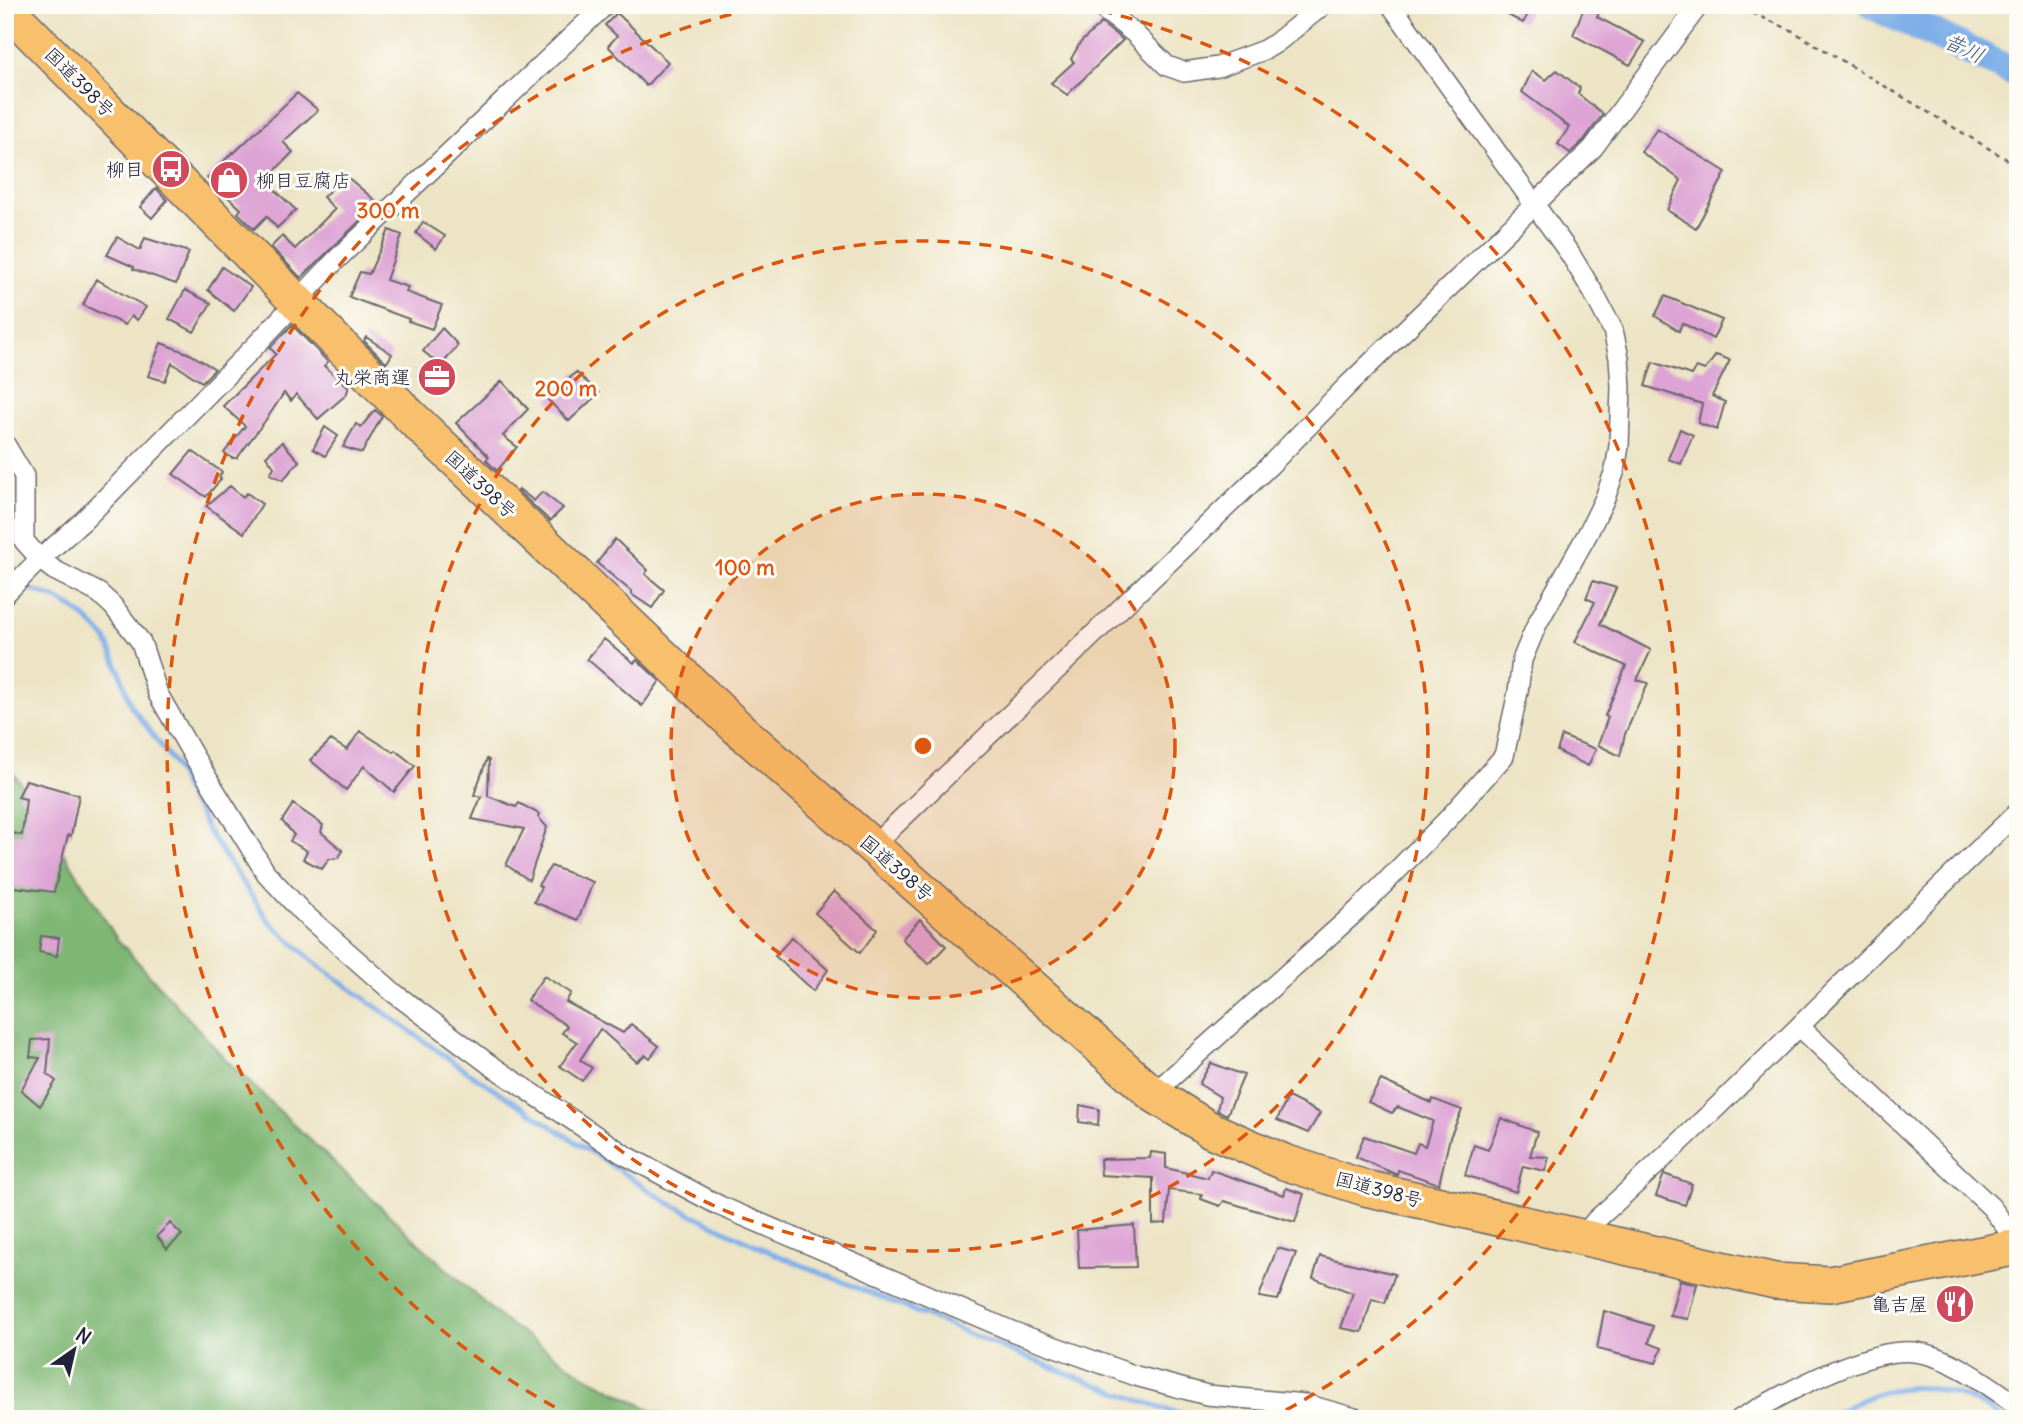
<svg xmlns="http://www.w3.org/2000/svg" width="2023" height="1424" font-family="Delius,'Klee One',sans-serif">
<rect width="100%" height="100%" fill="#fdfcf7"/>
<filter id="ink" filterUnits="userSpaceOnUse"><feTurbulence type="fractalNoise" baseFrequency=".0143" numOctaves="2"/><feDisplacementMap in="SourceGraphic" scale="14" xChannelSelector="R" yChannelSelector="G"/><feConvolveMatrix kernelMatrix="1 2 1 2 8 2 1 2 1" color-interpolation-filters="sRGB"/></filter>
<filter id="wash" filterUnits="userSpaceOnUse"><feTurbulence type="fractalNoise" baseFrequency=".00686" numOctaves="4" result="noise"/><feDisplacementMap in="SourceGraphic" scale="28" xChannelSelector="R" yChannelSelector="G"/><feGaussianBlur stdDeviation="1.57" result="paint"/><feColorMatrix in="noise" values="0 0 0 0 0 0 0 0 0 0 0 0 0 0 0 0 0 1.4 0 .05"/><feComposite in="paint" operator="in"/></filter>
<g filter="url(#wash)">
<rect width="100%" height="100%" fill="#ede4c5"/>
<path fill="#7eb673" stroke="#506c57" stroke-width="2" d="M5 762 22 785 117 939 228 1062 429 1253 503 1320 584 1375 653 1411 682 1419H5Z"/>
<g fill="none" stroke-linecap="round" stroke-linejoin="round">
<path stroke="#7daee8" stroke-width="5" d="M5 545 16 575
M23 582 28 588 51 596 73 608 88 620 106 639 120 672 131 706 173 762 191 803 197 809 207 830 268 920 315 963 459 1066 669 1203 772 1253 1063 1372 1163 1409 1203 1419
M1824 1419C1872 1393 1903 1377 1958 1395 1974 1401 1989 1407 2001 1419"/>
<path stroke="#7daee8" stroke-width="30" d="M1873 5 2018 74"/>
</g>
<g id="blocks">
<path fill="#dda3d4" d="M1514 5H1519L1530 11 1523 23 1508 15Z
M1585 5H1603L1597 17 1645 42 1630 65 1573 35Z
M617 13 668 62 646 86 608 46 617 36 605 25Z
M1101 23 1123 40 1067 95 1051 83 1074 62 1071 59 1080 43Z
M1557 70 1580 88 1578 94 1603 114 1584 140 1570 153 1558 144 1569 127 1522 92 1532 71 1546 80Z
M297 93 318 110 283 142 293 152 265 181 296 210 277 228 267 216 254 229 238 213 241 209 207 178 233 152 234 153Z
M1657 129 1726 172 1696 228 1667 210 1681 180 1641 152Z
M346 176 377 202 371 210 301 278 271 247 282 236 295 249 335 209 323 197Z
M156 188 167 200 152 218 140 207Z
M423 222 445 236 436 249 416 233Z
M389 230 402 235 386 280 408 287 406 292 442 305 432 329 408 321 409 319 349 297 360 272 369 274Z
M117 237 140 250 145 238 189 252 176 284 133 269 134 267 107 255Z
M222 267 251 287 234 311 208 290Z
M96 279 146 307 137 320 131 316 125 325 83 305Z
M185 290 211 303 194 332 169 319Z
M1665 296 1722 320 1713 339 1682 323 1679 331 1655 316Z
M292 325 328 362 324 366 349 387 346 395 318 419 296 394 291 401 284 393 268 417 237 458H232L224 453 245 426 223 406 276 354 270 348Z
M442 328 458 345 441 366 423 351Z
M366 337 392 354 388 361 386 363 364 341Z
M161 343 190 354 215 369 202 382 172 363 165 381 148 376Z
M1716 355 1730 360 1712 396 1725 402 1717 430 1698 423 1702 404 1645 386 1653 362 1691 375 1696 367 1705 370Z
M576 372 599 393 569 421 548 400Z
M502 381 528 409 503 436 517 447 497 471 486 460 489 457 456 423Z
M375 410 382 416 362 453 343 447 356 424 361 427Z
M325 427 338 436 325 456 313 449Z
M1680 429 1693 435 1681 464 1668 459Z
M282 442 299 461 283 480 270 474 274 467 266 456Z
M192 451 222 472 219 477 221 479 206 497 173 474Z
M230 486 243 497 247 493 262 504 244 533 206 506Z
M519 489 534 501 542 492 563 508 550 521 518 491Z
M615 539 648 570 645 574 664 590 652 608 631 594 632 592 597 563Z
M1593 581 1616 588 1600 624 1651 650 1637 680 1648 683 1625 734 1620 756 1598 745 1608 717 1605 716 1626 666 1575 642 1595 602 1586 598Z
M604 639 634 663 637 660 660 681 642 706 587 659Z
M360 731 393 752 395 750 415 766 394 792 364 766 346 790 310 760 331 740 347 750Z
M1562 736 1596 749 1588 766 1557 751Z
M487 759 489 760 488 796 516 807 519 803 539 814 538 817 547 827 529 880 506 865 524 829 472 819 481 797 474 795Z
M26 780 79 795 71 836 68 835 54 892 5 886V862L12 833 22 835 26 799 18 797Z
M293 804 323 825 321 832 343 851 338 858 329 859 322 869 303 859 307 851 290 841 294 835 282 821Z
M551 866 593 882 578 920 534 902 541 887 538 885Z
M834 891 877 930 860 953 815 913Z
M920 919 946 946 929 964 902 939Z
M41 936 59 938 57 956 39 952Z
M792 937 828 970 813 991 775 956Z
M544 976 571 993 566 1002 623 1033 631 1024 659 1046 650 1058 645 1055 637 1062 600 1029 580 1060 592 1068 582 1081 560 1066 577 1042 562 1033 567 1026 527 1000Z
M50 1039 47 1074 56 1081 40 1106 21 1090 40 1058 30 1057 32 1040Z
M1211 1063 1244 1075 1227 1115 1217 1110 1220 1097 1199 1084Z
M1381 1080 1432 1103 1433 1099 1462 1110 1450 1137 1439 1184 1398 1170 1397 1175 1395 1174 1356 1157 1364 1136 1414 1153 1418 1143 1425 1146 1433 1121 1398 1107 1392 1113 1368 1102Z
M1288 1097 1320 1113 1308 1133 1277 1120Z
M1080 1105 1099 1109 1098 1125 1079 1122Z
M1501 1118 1537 1132 1530 1156 1549 1157 1545 1171 1523 1166 1516 1192 1465 1175 1474 1145 1488 1150Z
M1151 1152 1166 1154V1168L1208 1178 1211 1170 1284 1195 1286 1188 1304 1194 1295 1222 1224 1201 1220 1206 1201 1199 1202 1194 1169 1190 1166 1223 1153 1224V1178L1101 1175 1100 1159 1150 1158Z
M1664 1174 1692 1184 1685 1205 1656 1196Z
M170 1223 182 1235 167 1249 157 1236Z
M1134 1225 1136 1267 1079 1268 1077 1230Z
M1277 1248 1296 1253 1278 1300 1259 1297Z
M1320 1256 1395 1274 1385 1303 1372 1299 1362 1332 1341 1328 1353 1293 1313 1278Z
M1680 1280 1697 1284 1688 1319 1670 1316Z
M1604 1311 1653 1326 1649 1343 1662 1348 1656 1363 1597 1349Z"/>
</g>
</g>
<g filter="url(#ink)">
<use href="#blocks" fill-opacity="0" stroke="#69666b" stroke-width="2"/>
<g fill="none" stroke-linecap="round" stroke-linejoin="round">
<g stroke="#69666b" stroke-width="22">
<path id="street" d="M1098 5 1134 33 1167 66 1184 72 1218 67 1264 50 1276 43 1323 5
M5 444 24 476V541L40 559 54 570 99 593 113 606 141 642 158 694 193 755 266 873 302 912 394 993 489 1064 623 1154 720 1206 1014 1332 1136 1376 1207 1395 1305 1404 1358 1419
M5 594 40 559 83 521 254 347 335 261 605 5
M872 847 1269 466 1348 385 1593 148 1699 5
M1800 1027 1991 1207 2018 1243
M1153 1094 1358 910 1447 820 1504 756 1518 692 1522 660 1537 624 1588 533 1605 498 1615 470 1619 446 1621 387 1619 358 1613 330 1593 292 1570 254 1391 5
M1582 1237 1596 1220C1742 1089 1876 946 2018 812
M1740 1419C1781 1395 1867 1347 1914 1352 1949 1355 1990 1386 2018 1406"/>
</g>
<g stroke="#69666b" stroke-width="38">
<path id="highway" d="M5 7 412 418 738 728 1153 1094 1211 1130 1284 1162 1365 1188 1775 1281 1830 1284 2018 1247"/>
</g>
<path stroke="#69666b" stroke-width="2.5" stroke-dasharray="5 5" stroke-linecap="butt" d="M1734 5 1791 30 2018 166
M5 919 12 909"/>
<use href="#street" stroke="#fff" stroke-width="19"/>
<use href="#highway" stroke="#f8bf6c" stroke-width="35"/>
</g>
</g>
<circle cx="923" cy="746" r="252" fill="#de560e" fill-opacity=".12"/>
<g fill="none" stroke="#de560e" stroke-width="3.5" stroke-dasharray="12 9">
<circle cx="923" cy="746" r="252"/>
<circle cx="923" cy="746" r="505"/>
<path d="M573 1417A757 757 0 0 1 766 6M1080 6A757 757 0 0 1 1273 1417"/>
</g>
<defs>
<g id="bus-disc" transform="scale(2.0125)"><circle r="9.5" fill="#d1495b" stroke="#fdfcf7"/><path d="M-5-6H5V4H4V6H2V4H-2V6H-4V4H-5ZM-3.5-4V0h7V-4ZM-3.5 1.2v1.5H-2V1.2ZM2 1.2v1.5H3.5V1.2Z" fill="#fff"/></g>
<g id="shop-disc" transform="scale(2.0125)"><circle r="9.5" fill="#d1495b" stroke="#fdfcf7"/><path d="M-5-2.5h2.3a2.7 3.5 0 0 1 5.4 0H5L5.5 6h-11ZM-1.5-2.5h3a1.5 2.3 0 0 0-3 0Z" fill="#fff"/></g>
<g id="office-disc" transform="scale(2.0125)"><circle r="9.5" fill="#d1495b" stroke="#fdfcf7"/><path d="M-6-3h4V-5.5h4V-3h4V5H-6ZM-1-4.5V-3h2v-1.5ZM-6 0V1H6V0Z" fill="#fff"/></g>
<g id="restaurant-disc" transform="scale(2.0125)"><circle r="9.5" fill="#d1495b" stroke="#fdfcf7"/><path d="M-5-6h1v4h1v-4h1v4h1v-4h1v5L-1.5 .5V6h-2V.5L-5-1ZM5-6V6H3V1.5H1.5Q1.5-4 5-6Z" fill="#fff"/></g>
</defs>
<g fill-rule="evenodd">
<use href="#bus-disc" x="171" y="169"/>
<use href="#shop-disc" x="229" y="180"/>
<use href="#office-disc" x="437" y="377"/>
<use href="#restaurant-disc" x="1955" y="1304"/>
</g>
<g text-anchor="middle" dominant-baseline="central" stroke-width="6" stroke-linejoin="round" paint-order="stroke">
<g font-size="19" fill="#22223b" stroke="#fdfcf7">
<text transform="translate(80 82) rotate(45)">国道398号</text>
<text transform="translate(481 484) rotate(43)">国道398号</text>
<text transform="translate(897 868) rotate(41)">国道398号</text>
<text transform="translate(1379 1189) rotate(15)">国道398号</text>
</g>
<g font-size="19" fill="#22223b" stroke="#fdfcf7" text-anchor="end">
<text x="144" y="169">柳目</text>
<text x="256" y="180" text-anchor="start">柳目豆腐店</text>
<text x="410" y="377">丸栄商運</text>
<text x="1928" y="1304">亀吉屋</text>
</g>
<g font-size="21" font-style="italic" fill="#465a80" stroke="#fdfcf7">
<text transform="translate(1964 48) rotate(25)">昔川</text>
</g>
</g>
<circle cx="923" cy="746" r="10" fill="#de560e" stroke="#fdfcf7" stroke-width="3.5"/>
<g font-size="21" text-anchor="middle" font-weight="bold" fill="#de560e" stroke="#fdfcf7" stroke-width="6" stroke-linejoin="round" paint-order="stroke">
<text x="388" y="218">300 m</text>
<text x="566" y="396">200 m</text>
<text x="745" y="575">100 m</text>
</g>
<rect width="2023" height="1424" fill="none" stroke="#fdfcf7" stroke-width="28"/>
<g transform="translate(74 1350) rotate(34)" stroke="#fdfcf7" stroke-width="5" paint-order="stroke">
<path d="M0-5L12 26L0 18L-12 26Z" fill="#22223b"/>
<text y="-10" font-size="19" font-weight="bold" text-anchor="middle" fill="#22223b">N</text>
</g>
</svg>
